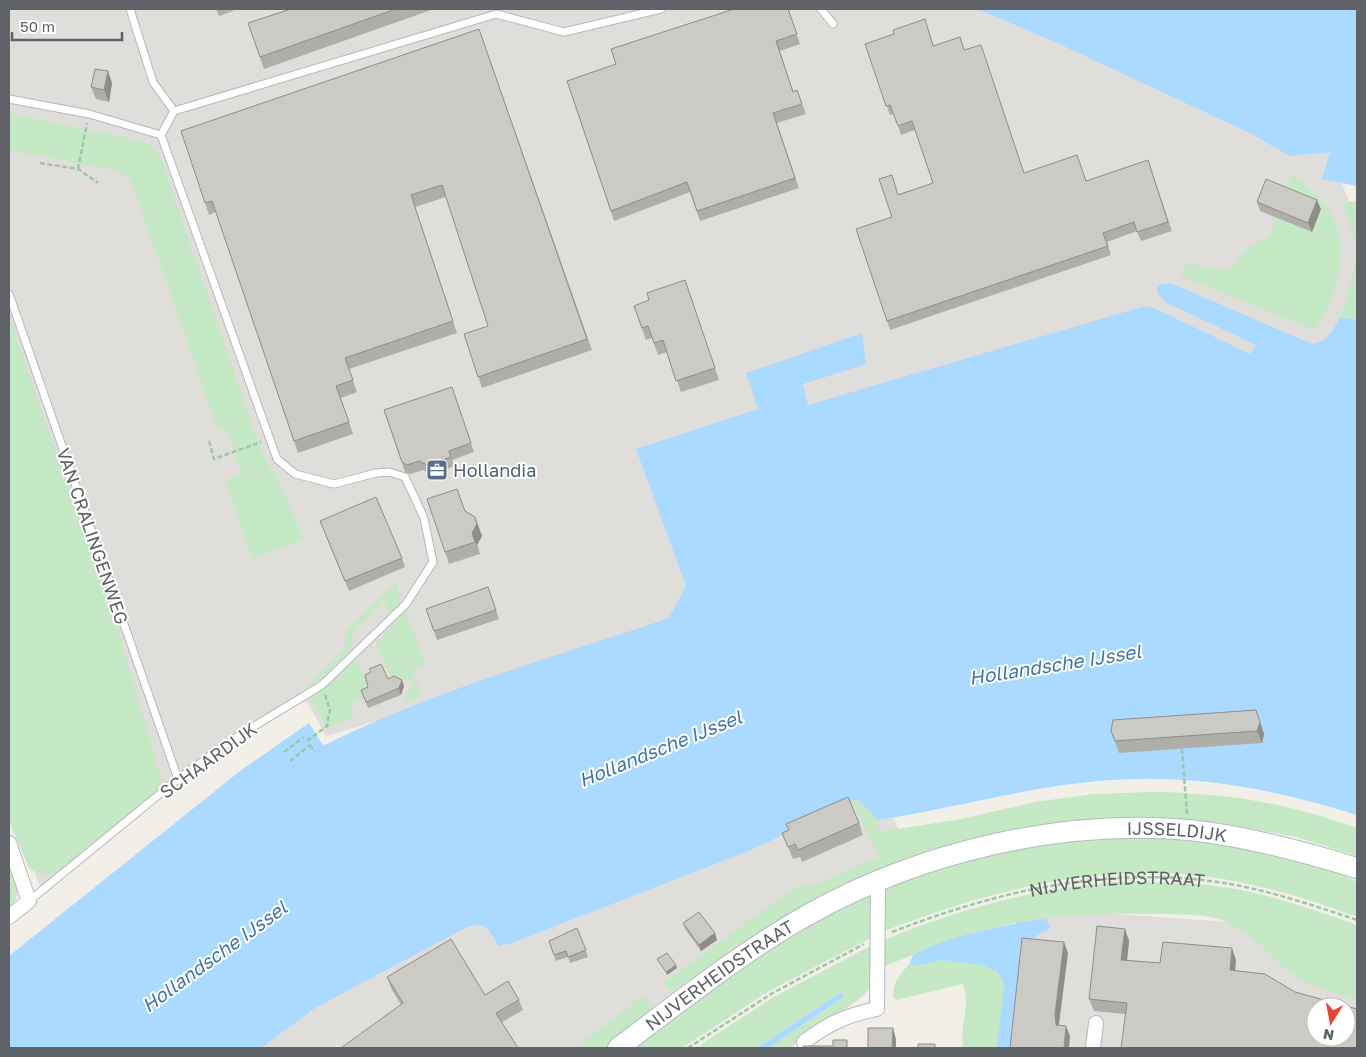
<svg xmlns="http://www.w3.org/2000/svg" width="1366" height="1057" font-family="'Golos Text',sans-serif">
<rect width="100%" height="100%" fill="#f1efe8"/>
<path fill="#e0deda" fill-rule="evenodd" d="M9 9H1045L1330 152 1357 223V274L1345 338 699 591 677 631 326 736 307 702 301 703 180 779 42 891 9 805Z
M872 772 914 863 604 1048H215L394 943Z
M1074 911 1228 922 1357 992V1048H981L982 993 1019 918ZM1316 1007H1346V1037H1316Z"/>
<path fill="#c5e8c5" d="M9 113 137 140 149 145 160 155 262 453 270 469 277 477 304 540 252 559 225 480 242 474 226 428 218 431 131 180 119 171 9 150Z
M1290 174C1355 213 1352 273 1314 330L1181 276 1185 265 1193 264 1224 271 1235 263 1245 250 1269 236 1274 227 1273 212 1280 190 1291 181Z
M1351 201 1357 202V319L1339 318C1348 296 1356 270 1355 245 1353 232 1347 217 1343 204Z
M9 316 117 626 161 778 160 790 58 871C47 876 38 875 29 868L9 821Z
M396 582 402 603 388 617 386 600 353 633 352 649 315 683 302 690 344 650 346 631Z
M406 611 425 665 412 669 422 697 407 702 405 695 414 681 392 680 376 644Z
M357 659 369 686 366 688 369 693 350 705 355 716 328 728 308 698 323 689Z
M1153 792C1227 793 1287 803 1357 828V856L1296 837 1230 825 1177 820 1072 825 793 917 670 992 663 983 794 888 816 884 880 857 852 802 857 799 878 820 879 832 961 819 1035 802 1094 794Z
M1145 837 1222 843 1316 861 1357 882V917C1317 902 1276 889 1234 881 1113 858 994 888 882 932L884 890 888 885 977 856 1073 840Z
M9 863C14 880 25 895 9 908Z
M1118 882C1155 882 1192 882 1229 888 1273 895 1315 910 1357 925V1000C1337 994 1315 988 1297 977 1273 961 1256 936 1229 923 1210 913 1180 915 1158 914 1106 913 1051 914 1000 926 959 935 921 952 882 967V941C959 909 1035 888 1118 882Z
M865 895C879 899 875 922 876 935L769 991 682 1048H630L789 934Z
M876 943C875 956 876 971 872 983 867 1001 820 1023 803 1033L805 1037 790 1048H769L845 996 841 992 757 1048H700L703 1043 772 998Z
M941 960C955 962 988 962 998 972 1010 985 999 1031 997 1048H963C959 1027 972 1002 962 984L896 1000 893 998C892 983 901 974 910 963L916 966Z
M644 995 648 998 657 1015 613 1048H575Z"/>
<path fill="#aadaff" d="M977 9H1357V186L1322 179 1330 152 1289 156 1254 135 1055 42Z
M1171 283 1312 344C1327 341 1333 332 1339 318L1357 319V815C1262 786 1181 771 1080 783 1012 791 946 810 878 820L857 799 751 850 509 944 499 946C488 929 486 920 465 928L315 1008 261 1048H9V956L240 771 309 723 323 745 327 744C435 690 555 657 669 618L686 586 636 449 758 409 746 373 862 333 866 364 803 384 808 405 1145 306 1154 308 1250 354 1256 345 1165 302 1158 294 1157 288 1161 284Z
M1046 918 1050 928 1026 942 1013 1048H997L1004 983 997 971 982 965 941 960 916 966 910 963 913 955C954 934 1000 926 1046 918Z
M841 992 845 996 769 1048H757Z"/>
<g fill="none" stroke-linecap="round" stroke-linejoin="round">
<g stroke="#b5b8bc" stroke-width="9">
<path id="lane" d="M821 9 833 24
M9 99 89 114 161 135
M174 111 496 14 564 32 661 9
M9 294 178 779
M29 901 178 779 238 736 322 685 406 604 433 562 424 518 405 477 389 472 376 473 334 484 295 474 277 459 161 135 174 111 153 82 130 9"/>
</g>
<g stroke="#b5b8bc" stroke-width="16">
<path id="street" d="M9 843 29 901 9 917
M804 1042C829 1023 847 1015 877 1009L878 881
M1093 1048 1096 1023"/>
</g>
<g stroke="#b6babf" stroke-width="22">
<g id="secondary">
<path id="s2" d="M618 1048C681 1001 744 950 813 912 924 851 1062 819 1189 830 1246 836 1302 851 1357 868"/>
</g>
</g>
<g stroke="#9cc7a9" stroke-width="2.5" stroke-dasharray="5 2.5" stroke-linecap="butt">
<path d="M40 163 78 169 98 183"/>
<path d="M78 169 87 123"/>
<path d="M209 441 214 459 261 442"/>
<path d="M307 741 327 726 330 710 325 694"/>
<path d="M310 745 315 752"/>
<path d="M1182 749 1187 814"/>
<path d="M284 752 304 737"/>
<path d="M290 761 310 745"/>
<path id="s1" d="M892 932C1000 890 1113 864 1230 884 1274 892 1315 906 1357 920"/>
<path d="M688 1048 771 994 864 944"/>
</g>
<use href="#lane" stroke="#fff" stroke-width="7"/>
<use href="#street" stroke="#fff" stroke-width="14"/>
<use href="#secondary" stroke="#fff" stroke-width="20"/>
</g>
<path fill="#afaea9" d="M216 9H233V11L219 16Z
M291 9H434L264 69 248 23Z
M788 9 800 44 780 51 793 92 797 90 806 114 777 123 799 188 700 221 690 192 614 221 567 81Z
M479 29 592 350 482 388 464 334 488 326 446 197 415 207 457 333 349 369 357 392 341 398 353 434 298 453 216 212 209 215 181 131Z
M928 29 934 46 965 50 1024 173 1086 181 1148 160 1172 231 1141 241 1137 231 1107 242 1111 255 890 330 856 229 892 217 899 194 933 183 915 130 901 135 894 114 890 115 865 44Z
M112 83 109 102 96 99 91 87Z
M1257 202 1321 209 1312 232 1260 211Z
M685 280 719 380 681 392 667 352 658 355 652 338 646 340 634 306 649 300Z
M452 387 474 452 452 460 455 466 431 474 423 470 410 474 405 472 384 410Z
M465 511 475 517 482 536 477 545 480 554 449 564 445 552Z
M320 521 402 558 405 567 349 591Z
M488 587 499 619 437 640 426 609Z
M388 679 404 686 401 695 368 708 361 690Z
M1256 710 1264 734 1262 743 1119 753 1111 731Z
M859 823 863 835 802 862 800 857 793 859 782 833Z
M683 923 717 940 701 951 685 929Z
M577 928 588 957 570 963 568 957 556 961 549 941Z
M1125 929 1129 941 1127 960 1160 963 1236 960 1235 970 1125 1014 1094 1011 1089 999Z
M387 977 519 1000 523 1010 502 1022 401 1005 391 988Z"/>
<path fill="#8f8d8a" d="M108 71 112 83 109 102 104 90Z
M1317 200 1321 209 1312 232 1308 223Z
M475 517 482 536 477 545 480 554 472 533Z
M402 680 404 686 401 695 399 688Z
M1260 722 1264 734 1262 743 1257 731Z
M1125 929 1129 941 1126 971 1121 960Z
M715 933 717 940 701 951 699 945Z
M1064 942 1068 953 1059 1024V1035L1056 1025 1055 1014Z
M1232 948 1236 960 1234 981 1230 970Z
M676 965 677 968 667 975 666 972Z
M1066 1026 1070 1036 1069 1048H1064Z
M893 1028 896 1039V1048H892Z"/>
<path fill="#cccac5" stroke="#8f8d8a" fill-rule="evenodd" d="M291 9H396L260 57 248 23Z
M734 9H788L797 34 776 41 793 92 797 90 802 104 773 113 795 178 697 211 687 182 611 211 567 81 616 64 611 49Z
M925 19 933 46 960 37 964 50 981 45 1024 173 1077 155 1086 181 1148 160 1168 222 1137 232 1134 222 1103 233 1108 246 887 321 856 229 892 217 879 179 892 175 898 195 933 183 912 121 898 126 890 105 886 106 865 44 894 34 893 30Z
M479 29 587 339 478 377 464 334 488 326 442 185 411 195 453 321 345 358 353 380 336 386 349 422 294 441 212 201 205 203 181 131Z
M95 69 108 71 104 90 91 87Z
M1266 179 1317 200 1308 223 1257 202Z
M685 280 715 368 676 381 663 340 654 343 648 326 642 328 634 306 649 300 647 293Z
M452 387 471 443 449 451 451 457 427 465 419 461 407 465 402 462 384 410Z
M457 489 465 511 475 517 477 524 472 533 475 542 445 552 427 499Z
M376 497 402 558 345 581 320 521Z
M488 587 496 610 434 631 426 609Z
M381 664 388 679 394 676 402 680 399 688 366 702 361 690 368 687 365 675 371 672 369 669Z
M1256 710 1260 722 1257 731 1115 741 1111 731 1113 720Z
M848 797 859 823 798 850 795 844 788 847 782 833 789 830 786 824Z
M699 912 715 933 699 945 683 923Z
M1097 926 1125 929 1121 960 1160 963 1163 942 1232 948 1230 970 1265 974 1295 992 1357 1009V1048H1121L1127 1003 1089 999ZM1316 1007H1346V1037H1316Z
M577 928 586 950 568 957 566 951 554 955 549 941Z
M1022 938 1064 942 1055 1014 1056 1025 1066 1026 1064 1048H1010Z
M451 939 485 995 508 981 519 1000 496 1013 518 1048H341L403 1003 387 977Z
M667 953 676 965 666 972 657 959Z
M868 1028H893L892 1048H868Z
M833 1040H847V1048H803V1046H833Z
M918 1044H935V1048H918Z"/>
<defs>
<g id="office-square" transform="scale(1.125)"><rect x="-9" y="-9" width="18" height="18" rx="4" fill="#5c6f8a" stroke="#fff"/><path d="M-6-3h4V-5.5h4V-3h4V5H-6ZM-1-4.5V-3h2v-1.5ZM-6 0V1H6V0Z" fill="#fff"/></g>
</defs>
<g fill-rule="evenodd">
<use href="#office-square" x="437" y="470"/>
</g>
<g text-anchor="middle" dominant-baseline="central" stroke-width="4" stroke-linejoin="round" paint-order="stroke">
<g font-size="18" fill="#4e5e75" stroke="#fff" text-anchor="start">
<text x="453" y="470">Hollandia</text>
</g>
<g font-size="18" fill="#5f6368" stroke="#fff">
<text transform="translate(93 536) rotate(71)">VAN CRALINGENWEG</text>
<text transform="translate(208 760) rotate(-36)">SCHAARDIJK</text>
<text stroke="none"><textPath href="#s2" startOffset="616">IJSSELDIJK</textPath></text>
<text stroke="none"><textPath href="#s1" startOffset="232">NIJVERHEIDSTRAAT</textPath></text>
<text stroke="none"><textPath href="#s2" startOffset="125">NIJVERHEIDSTRAAT</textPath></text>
</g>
<g font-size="19" font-style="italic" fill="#4174aa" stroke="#fff">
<text transform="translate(1055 664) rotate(-9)">Hollandsche IJssel</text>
<text transform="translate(660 748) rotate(-22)">Hollandsche IJssel</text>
<text transform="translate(214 956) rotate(-36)">Hollandsche IJssel</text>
</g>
</g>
<rect width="1366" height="1057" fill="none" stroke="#5f6368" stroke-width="20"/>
<g transform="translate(1331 1022) rotate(191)"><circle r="24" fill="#ffffff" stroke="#bfc1c3"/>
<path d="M0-4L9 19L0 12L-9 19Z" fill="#ea4335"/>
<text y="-8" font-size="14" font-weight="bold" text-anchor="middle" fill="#5f6368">N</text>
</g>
<path d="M12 32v8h110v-8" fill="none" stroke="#5f6368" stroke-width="2.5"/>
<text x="20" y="32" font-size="15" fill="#5f6368" stroke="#ffffff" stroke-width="4" paint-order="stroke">50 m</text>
</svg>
